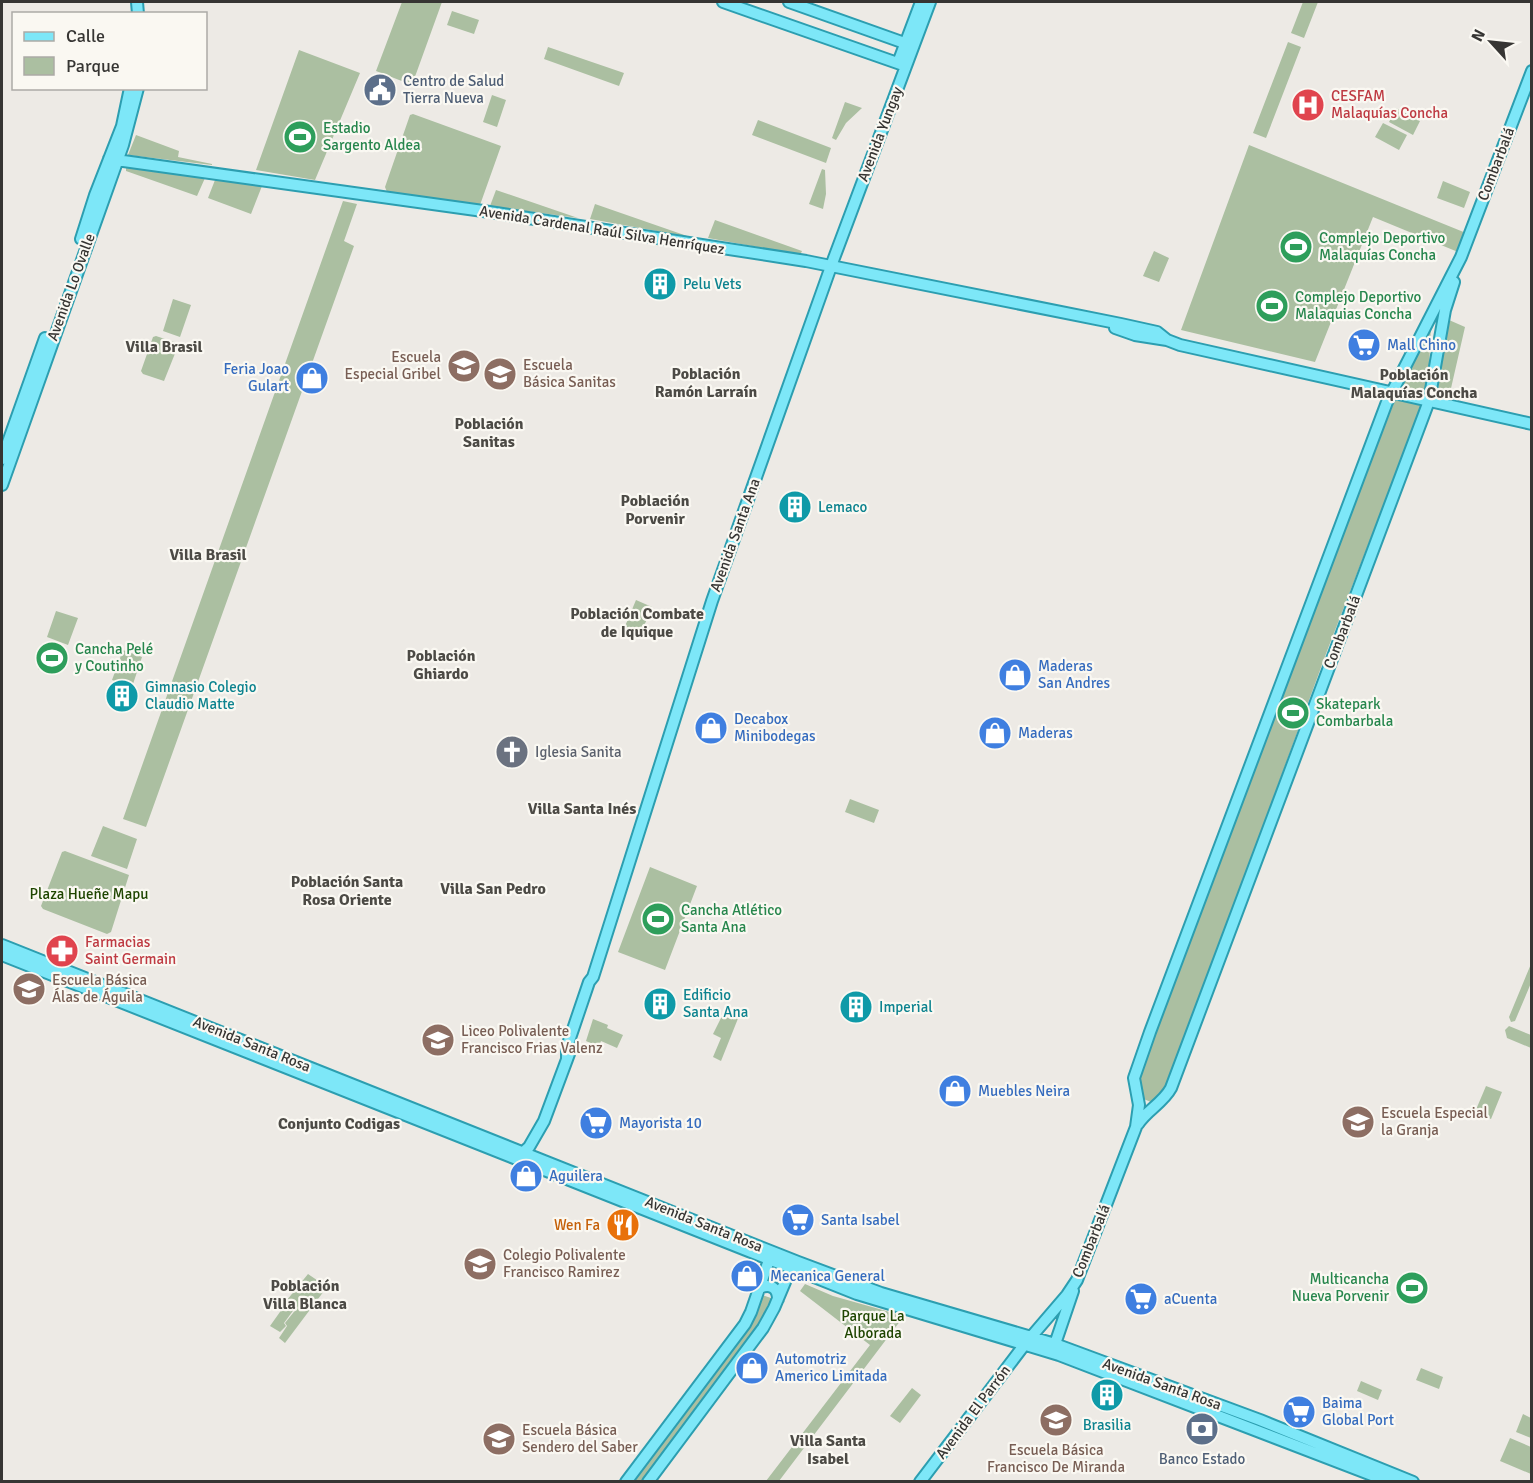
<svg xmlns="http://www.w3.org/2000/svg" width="1533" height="1483" font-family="Signika,sans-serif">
<rect width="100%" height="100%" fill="#edeae5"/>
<path fill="#abbfa1" d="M402 2H442L412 85 376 71Z
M1303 2H1318L1304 38 1291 33Z
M452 11 479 20 474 34 447 25Z
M1288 42 1301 47 1266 138 1253 133Z
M548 47 624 73 619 86 544 59Z
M299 50 360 73 315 180 256 170Z
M492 95 506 100 497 127 483 122Z
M845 102 862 108 846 123 836 140 832 138Z
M1396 108 1420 121 1413 135 1389 122Z
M413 114 501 146 480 205 387 192 385 187 410 115Z
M758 120 831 148 826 163 752 135Z
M1383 123 1407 135 1399 150 1375 137Z
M136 135 179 151 178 157 212 164V165L128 155Z
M1249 145 1466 233 1458 252 1373 217 1315 362 1181 330Z
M126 166 205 178 197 196 126 171Z
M822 169 825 170 826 194 823 209 809 204Z
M215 180 262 186 251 214 208 198Z
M1443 181 1470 192 1464 208 1437 198Z
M496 190 578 218 490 206Z
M343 201 357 204 344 241 354 246 146 827 123 819Z
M595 204 690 237 590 219Z
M715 220 802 251 800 255 708 238Z
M1154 251 1169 258 1159 282 1143 276Z
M173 299 191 305 180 337 163 331Z
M1449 320 1465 327 1449 397 1437 394Z
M1431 325 1428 390 1327 651 1167 1088 1151 1102 1141 1098 1137 1077 1397 394Z
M156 336 177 343 178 346 164 381 143 374 141 371 153 337Z
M636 600 652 607 639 638 623 631Z
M56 611 78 618 68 645 47 637Z
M49 641 65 647 54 675 38 669Z
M123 650 142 657 132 687 112 680Z
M850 799 879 810 874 823 845 812Z
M103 826 137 839 127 869 91 856Z
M65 851 129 875 111 932 107 934 43 909 41 906 62 852Z
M650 867 697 886 665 970 618 952Z
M1531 964V983L1515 1021 1511 1022 1509 1017Z
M731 1014 739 1016 721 1061 713 1057 721 1038 713 1034 722 1016 729 1018Z
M593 1019 608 1025 607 1028 623 1035 617 1048 601 1041 599 1047 586 1041Z
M1509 1026 1531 1035V1048L1507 1038 1505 1030Z
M1486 1086 1502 1092 1491 1119 1475 1112Z
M308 1274 327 1287 285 1343 279 1338 287 1326 285 1323 297 1308 287 1300Z
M1409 1274 1424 1280 1414 1303 1400 1297Z
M805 1284 833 1296 904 1316 779 1481H766L870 1345 800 1291Z
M762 1295 771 1298 773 1301 755 1334 642 1481 629 1482Z
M287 1302 295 1308 284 1323 286 1326 280 1332 270 1326Z
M1421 1368 1443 1377 1439 1389 1416 1380Z
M1361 1381 1382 1390 1378 1400 1357 1391Z
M912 1388 921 1395 900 1423 890 1416Z
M1523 1414 1531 1418V1438L1516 1432Z
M1510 1438 1531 1447V1474L1500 1461Z"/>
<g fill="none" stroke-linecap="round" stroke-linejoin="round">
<g stroke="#2c9eb0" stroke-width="14">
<path id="major" d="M137 2 138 14
M723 2 906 66
M789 2 913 46
M898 63 921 2
M109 159 483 211 806 261 1121 324 1157 332 1167 340
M81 239 95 195 122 126 130 88
M1115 328 1135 335 1167 340 1180 345 1532 424
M2 459 45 338
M2 485 123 145 138 88
M2 945 798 1262 881 1293 1055 1344 1260 1420 1413 1482
M2 955 857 1294 1059 1355 1390 1482
M567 1059V1047L589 982 593 977 712 601 834 258 930 2
M1138 1124C1147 1110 1163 1103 1171 1088L1429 401 1445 310 1454 282
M520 1155 529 1147 544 1121 569 1054
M760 1288C770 1283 778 1288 778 1299
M1055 1344 1073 1291
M626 1482 745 1324 751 1312 769 1260
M648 1482 763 1328 774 1308 793 1263
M920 1482 1025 1344 1067 1295 1077 1280 1136 1127 1139 1105 1134 1078 1150 1032 1387 402 1461 257 1532 71"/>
</g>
<use href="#major" stroke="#7de7f8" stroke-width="10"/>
</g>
<defs>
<g id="civic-disc" transform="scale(1.725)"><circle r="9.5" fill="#5c6f8a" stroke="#faf8f2"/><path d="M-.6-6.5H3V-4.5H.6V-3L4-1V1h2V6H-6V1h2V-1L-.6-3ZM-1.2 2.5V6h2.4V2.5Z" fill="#fff"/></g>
<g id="hospital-disc" transform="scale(1.725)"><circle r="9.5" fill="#e0444e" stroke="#faf8f2"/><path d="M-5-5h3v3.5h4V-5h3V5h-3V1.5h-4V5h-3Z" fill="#fff"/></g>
<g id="stadium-disc" transform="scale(1.725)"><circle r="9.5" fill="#2e9e5b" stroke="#faf8f2"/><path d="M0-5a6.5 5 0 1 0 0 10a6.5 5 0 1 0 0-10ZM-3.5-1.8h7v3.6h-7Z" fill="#fff"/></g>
<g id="building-disc" transform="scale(1.725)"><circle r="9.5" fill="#0f9aa8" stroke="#faf8f2"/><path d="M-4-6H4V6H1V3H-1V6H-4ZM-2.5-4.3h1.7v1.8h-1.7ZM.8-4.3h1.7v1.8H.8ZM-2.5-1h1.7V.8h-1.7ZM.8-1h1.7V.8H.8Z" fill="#fff"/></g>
<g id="supermarket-disc" transform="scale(1.725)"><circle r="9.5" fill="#3f7fe0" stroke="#faf8f2"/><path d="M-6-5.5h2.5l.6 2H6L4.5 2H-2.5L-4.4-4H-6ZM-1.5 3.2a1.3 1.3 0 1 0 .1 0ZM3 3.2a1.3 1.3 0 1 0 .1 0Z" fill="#fff"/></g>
<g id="school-disc" transform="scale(1.725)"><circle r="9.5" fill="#8d6e63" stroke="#faf8f2"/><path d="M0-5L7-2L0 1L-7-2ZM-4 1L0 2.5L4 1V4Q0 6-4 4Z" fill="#fff"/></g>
<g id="shop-disc" transform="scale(1.725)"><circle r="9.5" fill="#3f7fe0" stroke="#faf8f2"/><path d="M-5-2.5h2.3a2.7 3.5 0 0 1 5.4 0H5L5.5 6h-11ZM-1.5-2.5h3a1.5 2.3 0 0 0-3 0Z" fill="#fff"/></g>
<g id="church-disc" transform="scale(1.725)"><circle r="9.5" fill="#6b7280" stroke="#faf8f2"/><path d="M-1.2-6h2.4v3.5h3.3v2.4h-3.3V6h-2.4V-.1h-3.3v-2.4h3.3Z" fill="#fff"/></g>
<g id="pharmacy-disc" transform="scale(1.725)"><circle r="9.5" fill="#e0444e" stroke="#faf8f2"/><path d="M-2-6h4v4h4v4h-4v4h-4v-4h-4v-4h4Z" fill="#fff"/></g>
<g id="restaurant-disc" transform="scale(1.725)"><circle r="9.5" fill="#e8710a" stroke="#faf8f2"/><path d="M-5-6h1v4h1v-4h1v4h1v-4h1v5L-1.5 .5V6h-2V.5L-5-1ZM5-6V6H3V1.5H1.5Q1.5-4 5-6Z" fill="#fff"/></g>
<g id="bank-disc" transform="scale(1.725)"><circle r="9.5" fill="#5c6f8a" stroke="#faf8f2"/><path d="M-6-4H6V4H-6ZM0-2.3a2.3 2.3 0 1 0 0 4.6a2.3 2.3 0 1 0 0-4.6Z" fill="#fff"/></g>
</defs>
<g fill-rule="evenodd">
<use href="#civic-disc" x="380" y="90"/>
<use href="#hospital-disc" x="1308" y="105"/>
<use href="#stadium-disc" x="300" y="137"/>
<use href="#stadium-disc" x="1296" y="247"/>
<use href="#building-disc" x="660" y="284"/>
<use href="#stadium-disc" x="1272" y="306"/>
<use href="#supermarket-disc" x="1364" y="345"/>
<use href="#school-disc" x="464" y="366"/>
<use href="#school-disc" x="500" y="374"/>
<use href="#shop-disc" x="312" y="378"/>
<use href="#building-disc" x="795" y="507"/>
<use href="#stadium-disc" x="52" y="658"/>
<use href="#shop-disc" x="1015" y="675"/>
<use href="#building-disc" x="122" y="696"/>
<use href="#stadium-disc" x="1293" y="713"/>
<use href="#shop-disc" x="711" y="728"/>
<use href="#shop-disc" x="995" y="733"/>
<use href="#church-disc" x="512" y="752"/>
<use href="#stadium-disc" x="658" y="919"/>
<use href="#pharmacy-disc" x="62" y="951"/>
<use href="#school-disc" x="29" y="989"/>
<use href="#building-disc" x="660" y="1004"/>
<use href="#building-disc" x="856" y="1007"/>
<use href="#school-disc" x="438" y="1040"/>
<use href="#shop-disc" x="955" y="1091"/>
<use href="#school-disc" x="1358" y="1122"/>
<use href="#supermarket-disc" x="596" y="1123"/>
<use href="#shop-disc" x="526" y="1176"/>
<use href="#supermarket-disc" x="798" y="1220"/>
<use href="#restaurant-disc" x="623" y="1225"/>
<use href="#school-disc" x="480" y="1264"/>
<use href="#shop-disc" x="747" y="1276"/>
<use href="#stadium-disc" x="1412" y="1288"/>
<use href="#supermarket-disc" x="1141" y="1299"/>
<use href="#shop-disc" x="752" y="1368"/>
<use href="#building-disc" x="1107" y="1395"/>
<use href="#supermarket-disc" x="1299" y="1412"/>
<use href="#school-disc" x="1056" y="1420"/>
<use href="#bank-disc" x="1202" y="1429"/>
<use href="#school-disc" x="499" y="1439"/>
</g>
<g text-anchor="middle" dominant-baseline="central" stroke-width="4.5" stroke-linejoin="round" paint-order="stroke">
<g font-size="15" fill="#4e5e75" stroke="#faf8f2" text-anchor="start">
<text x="403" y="81">Centro de Salud<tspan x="403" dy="17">Tierra Nueva</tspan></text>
<text x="1202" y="1459" text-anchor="middle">Banco Estado</text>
</g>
<g font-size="15" fill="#be3a42" stroke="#faf8f2" text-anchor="start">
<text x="1331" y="96">CESFAM<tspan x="1331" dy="17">Malaquías Concha</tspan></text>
<text x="85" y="942">Farmacias<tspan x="85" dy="17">Saint Germain</tspan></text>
</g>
<g font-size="15" fill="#27864d" stroke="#faf8f2" text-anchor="start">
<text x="323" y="128">Estadio<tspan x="323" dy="17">Sargento Aldea</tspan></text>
<text x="1319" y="238">Complejo Deportivo<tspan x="1319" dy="17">Malaquías Concha</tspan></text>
<text x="1295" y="297">Complejo Deportivo<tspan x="1295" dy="17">Malaquias Concha</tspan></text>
<text x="75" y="649">Cancha Pelé<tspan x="75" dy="17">y Coutinho</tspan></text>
<text x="1316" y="704">Skatepark<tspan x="1316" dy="17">Combarbala</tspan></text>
<text x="681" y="910">Cancha Atlético<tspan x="681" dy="17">Santa Ana</tspan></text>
<text x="1389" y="1279" text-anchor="end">Multicancha<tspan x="1389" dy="17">Nueva Porvenir</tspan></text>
</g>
<g font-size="15" fill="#363533" stroke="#faf8f2">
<text transform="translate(880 134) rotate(-69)">Avenida Yungay</text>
<text transform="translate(1496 164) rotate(-69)">Combarbalá</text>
<text transform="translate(602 230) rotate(9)">Avenida Cardenal Raúl Silva Henríquez</text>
<text transform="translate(71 287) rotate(-70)">Avenida Lo Ovalle</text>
<text transform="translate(735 535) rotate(-70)">Avenida Santa Ana</text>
<text transform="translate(1342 632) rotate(-69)">Combarbalá</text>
<text transform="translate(252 1044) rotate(22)">Avenida Santa Rosa</text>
<text transform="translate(704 1224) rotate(22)">Avenida Santa Rosa</text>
<text transform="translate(1091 1241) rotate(-68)">Combarbalá</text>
<text transform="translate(1162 1384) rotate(20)">Avenida Santa Rosa</text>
<text transform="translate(973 1412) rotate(-53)">Avenida El Parrón</text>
</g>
<g font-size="15" fill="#0d838f" stroke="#faf8f2" text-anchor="start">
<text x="683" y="284">Pelu Vets</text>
<text x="818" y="507">Lemaco</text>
<text x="145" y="687">Gimnasio Colegio<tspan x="145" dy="17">Claudio Matte</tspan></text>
<text x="683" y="995">Edificio<tspan x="683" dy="17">Santa Ana</tspan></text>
<text x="879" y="1007">Imperial</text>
<text x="1107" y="1425" text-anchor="middle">Brasilia</text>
</g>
<g font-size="15" fill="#366cbe" stroke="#faf8f2" text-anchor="start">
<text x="1387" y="345">Mall Chino</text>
<text x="289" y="369" text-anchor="end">Feria Joao<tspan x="289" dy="17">Gulart</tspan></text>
<text x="1038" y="666">Maderas<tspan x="1038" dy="17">San Andres</tspan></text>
<text x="734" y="719">Decabox<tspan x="734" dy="17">Minibodegas</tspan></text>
<text x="1018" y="733">Maderas</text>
<text x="978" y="1091">Muebles Neira</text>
<text x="619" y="1123">Mayorista 10</text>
<text x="549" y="1176">Aguilera</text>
<text x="821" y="1220">Santa Isabel</text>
<text x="770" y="1276">Mecanica General</text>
<text x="1164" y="1299">aCuenta</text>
<text x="775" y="1359">Automotriz<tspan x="775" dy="17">Americo Limitada</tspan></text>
<text x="1322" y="1403">Baima<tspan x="1322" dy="17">Global Port</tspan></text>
</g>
<g font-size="15" fill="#785e54" stroke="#faf8f2" text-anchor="start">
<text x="441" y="357" text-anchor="end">Escuela<tspan x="441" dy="17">Especial Gribel</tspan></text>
<text x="523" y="365">Escuela<tspan x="523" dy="17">Básica Sanitas</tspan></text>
<text x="52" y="980">Escuela Básica<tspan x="52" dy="17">Álas de Águila</tspan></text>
<text x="461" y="1031">Liceo Polivalente<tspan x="461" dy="17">Francisco Frias Valenz</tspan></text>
<text x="1381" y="1113">Escuela Especial<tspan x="1381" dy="17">la Granja</tspan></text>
<text x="503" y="1255">Colegio Polivalente<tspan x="503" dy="17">Francisco Ramirez</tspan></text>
<text x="522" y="1430">Escuela Básica<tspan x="522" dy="17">Sendero del Saber</tspan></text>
<text x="1056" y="1450" text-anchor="middle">Escuela Básica<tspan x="1056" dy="17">Francisco De Miranda</tspan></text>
</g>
<g font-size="15" fill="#5b616d" stroke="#faf8f2" text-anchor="start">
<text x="535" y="752">Iglesia Sanita</text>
</g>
<g font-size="15" fill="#1e4500" stroke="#faf8f2">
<text x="89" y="894">Plaza Hueñe Mapu</text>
<text x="873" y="1316">Parque La<tspan x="873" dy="17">Alborada</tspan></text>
</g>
<g font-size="15" fill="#c56008" stroke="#faf8f2" text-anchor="end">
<text x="600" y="1225">Wen Fa</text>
</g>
<g font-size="16" font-weight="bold" fill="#4c4a45" stroke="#faf8f2">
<text x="164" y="347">Villa Brasil</text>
<text x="706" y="374">Población<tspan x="706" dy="18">Ramón Larraín</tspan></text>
<text x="1414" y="375">Población<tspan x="1414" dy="18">Malaquías Concha</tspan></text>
<text x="489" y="424">Población<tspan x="489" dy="18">Sanitas</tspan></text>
<text x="655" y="501">Población<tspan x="655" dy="18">Porvenir</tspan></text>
<text x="208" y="555">Villa Brasil</text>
<text x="637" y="614">Población Combate<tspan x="637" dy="18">de Iquique</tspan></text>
<text x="441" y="656">Población<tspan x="441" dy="18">Ghiardo</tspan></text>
<text x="582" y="809">Villa Santa Inés</text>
<text x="347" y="882">Población Santa<tspan x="347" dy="18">Rosa Oriente</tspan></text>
<text x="493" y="889">Villa San Pedro</text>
<text x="339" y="1124">Conjunto Codigas</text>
<text x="305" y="1286">Población<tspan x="305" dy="18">Villa Blanca</tspan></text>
<text x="828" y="1441">Villa Santa<tspan x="828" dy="18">Isabel</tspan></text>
</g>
</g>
<rect width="1533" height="1483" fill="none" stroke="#363533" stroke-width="6"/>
<rect x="12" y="12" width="195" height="78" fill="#faf8f2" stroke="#acaaa6" stroke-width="1.5"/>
<rect x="24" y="32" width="30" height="9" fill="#7de7f8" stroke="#acaaa6" stroke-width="1.5"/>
<text x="66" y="42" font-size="18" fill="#363533">Calle</text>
<rect x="24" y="57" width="30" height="18" fill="#abbfa1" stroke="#acaaa6" stroke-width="1.5"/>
<text x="66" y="72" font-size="18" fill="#363533">Parque</text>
<g transform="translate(1491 42) rotate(297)" stroke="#faf8f2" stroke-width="4.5" paint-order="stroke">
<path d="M0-4.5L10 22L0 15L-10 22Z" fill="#363533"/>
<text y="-9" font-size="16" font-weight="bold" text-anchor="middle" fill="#363533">N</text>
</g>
</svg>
